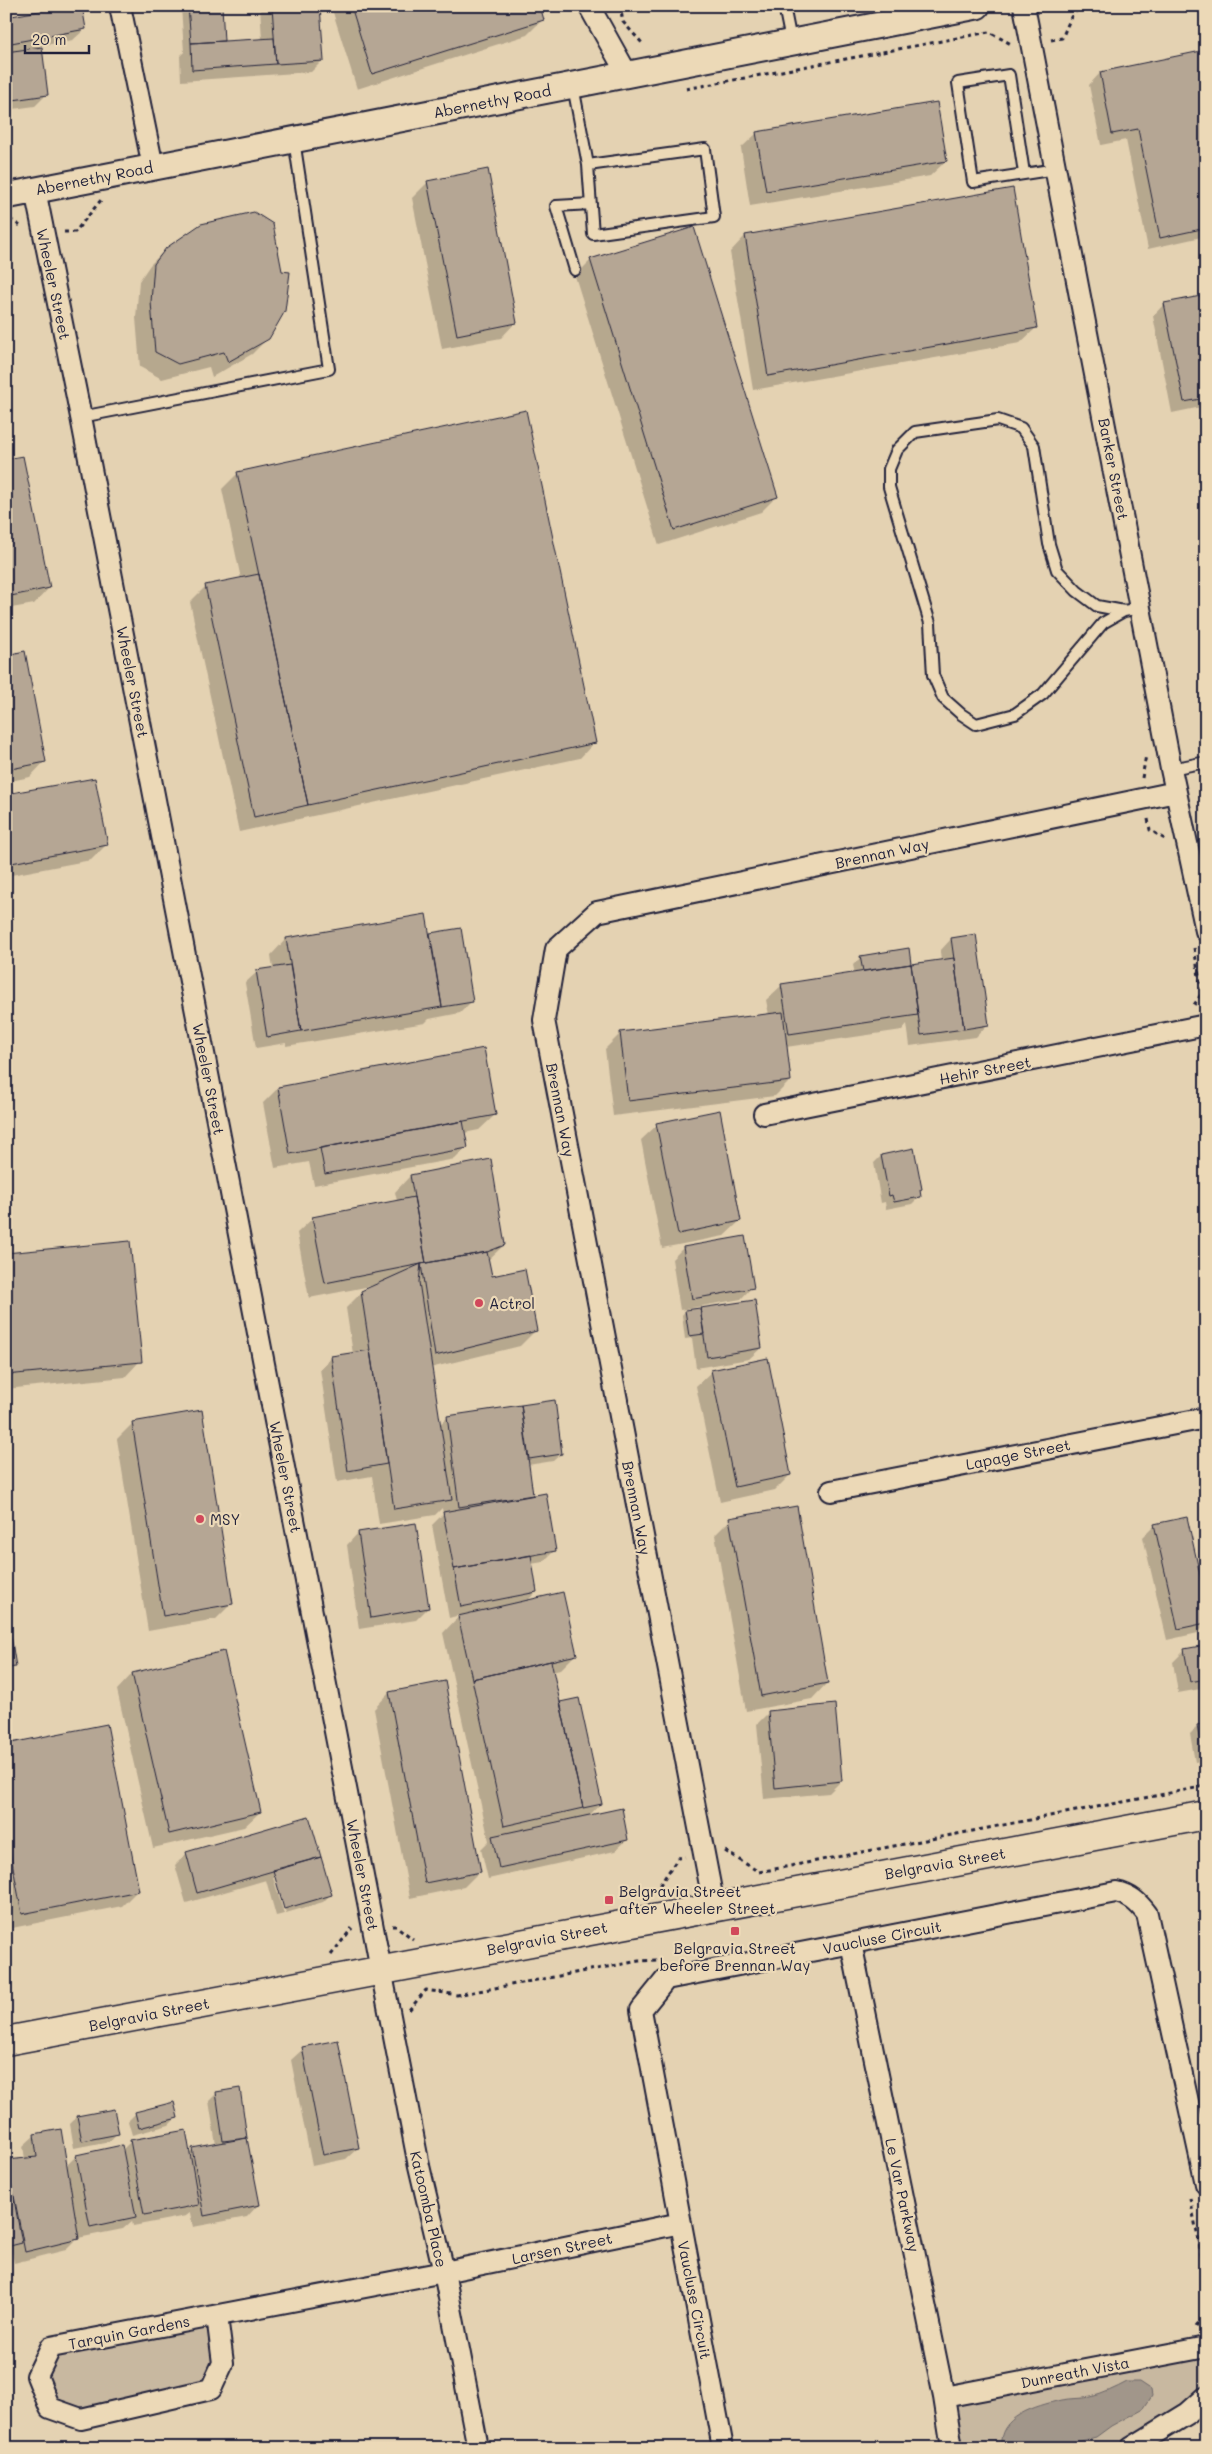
<svg xmlns="http://www.w3.org/2000/svg" width="1212" height="2454" font-family="Mali,sans-serif">
<rect width="100%" height="100%" fill="#e4d2b2"/>
<filter id="ink" filterUnits="userSpaceOnUse"><feTurbulence type="fractalNoise" baseFrequency=".02" numOctaves="2"/><feDisplacementMap in="SourceGraphic" scale="10" xChannelSelector="R" yChannelSelector="G"/><feConvolveMatrix kernelMatrix="1 2 1 2 8 2 1 2 1" color-interpolation-filters="sRGB"/></filter>
<g filter="url(#ink)">
<path fill="#c8b8a0" stroke="#756d6e" d="M217 2317 211 2389 81 2419 50 2408 42 2375 54 2352Z
M1206 2347V2397L1131 2448H952L944 2397Z"/>
<path fill="#a1968a" stroke="#6e686a" d="M1127 2382H1139L1151 2390 1152 2396 1144 2408 1111 2426 1096 2437 1081 2441 1068 2448H1001C997 2416 1036 2406 1061 2400 1071 2398 1081 2399 1091 2397 1103 2394 1116 2388 1127 2382Z"/>
<path fill="#0003" d="M181 6H221L223 43 262 40 260 6H319L322 61 311 72 181 81 180 56 184 52Z
M331 6H538L543 19 527 35 357 89Z
M6 18 85 29 73 40 40 46 47 94 35 106 6 110Z
M1206 51V236L1148 249 1126 140 1101 145 1089 85 1100 73Z
M757 133 946 161 930 176 750 206 741 148Z
M428 182 516 322 501 338 442 349 412 198Z
M1012 189 1036 328 1020 343 753 390 730 252 745 236Z
M166 249 268 338 252 354 212 377 209 367 162 379 140 367 136 318 139 281 150 265Z
M591 260 776 497 761 512 659 545 575 276Z
M1206 296V406L1172 413 1153 316 1164 304Z
M6 460 49 588 34 604 6 609Z
M238 473 595 742 580 758 239 832 190 602 206 586 241 579 222 489Z
M6 656 45 761 30 777 6 782Z
M6 795 106 845 91 860 6 876Z
M430 934 472 1001 460 1013 429 1019 425 1023 286 1046V1043L256 1048 245 983 257 972 273 969 271 955 286 939Z
M951 939 987 1025 976 1037 910 1046 907 1024 902 1030 786 1047 790 1081 775 1096 613 1116 605 1049 621 1033 769 1015 766 1000 782 985 855 974 853 965 861 957 908 950 911 966 941 961 940 951Z
M278 1088 495 1115 479 1130 464 1133 466 1148 455 1159 314 1185 309 1162 275 1168 263 1103Z
M657 1125 740 1221 724 1236 662 1248 641 1140Z
M881 1156 919 1191 920 1196 912 1204 886 1209 885 1202 881 1203 874 1163Z
M410 1176 504 1245 488 1260 491 1278 536 1330 520 1346 430 1368 439 1425 448 1417 554 1402 561 1454 553 1461 528 1465 532 1495 529 1497 555 1550 543 1562 531 1564 536 1592 526 1602 575 1655 560 1670 552 1672 560 1703 578 1699 601 1803 588 1817 627 1840 615 1851 488 1879 481 1849 489 1841 443 1633 460 1615 449 1618 432 1525 443 1514 442 1508 435 1515 379 1524 372 1476 337 1482 320 1369 332 1357 353 1354 346 1308 362 1292 376 1285 309 1298 297 1233 313 1218 397 1201 395 1192Z
M683 1248 752 1287 741 1299 680 1310 672 1259Z
M6 1255 140 1361 125 1377 6 1389Z
M685 1311 761 1348 749 1359 696 1368 692 1338 685 1339 682 1315Z
M712 1371 790 1475 775 1490 720 1502 696 1386Z
M133 1423 231 1604 216 1619 148 1631 117 1439Z
M730 1520 827 1683 812 1699 746 1711 715 1535Z
M1155 1525 1206 1606V1625L1198 1633 1167 1640 1143 1537Z
M358 1533 428 1608 416 1620 359 1629 347 1545Z
M6 1612 15 1666 6 1675Z
M1206 1647V1688L1178 1693 1173 1662 1184 1651Z
M132 1674 260 1812 244 1827 153 1848 117 1690Z
M389 1693 480 1871 464 1887 410 1898 374 1709Z
M769 1712 841 1781 829 1793 764 1799 757 1724Z
M1206 1725V1760L1195 1762 1190 1734 1198 1726Z
M6 1745 137 1891 122 1906 7 1929Z
M308 1818 330 1895 323 1902 286 1913 276 1877H273L284 1914 276 1916 266 1880 186 1903 175 1865 187 1853Z
M303 2049 358 2148 346 2159 312 2166 291 2060Z
M217 2093 246 2137 258 2205 247 2217 193 2227 190 2213 186 2216 133 2226 132 2221 123 2229 78 2238 66 2250 14 2263 12 2253 6 2258V2161L25 2159 23 2146 35 2135 66 2166 76 2156 122 2150 131 2141 189 2153 192 2150 216 2145 209 2101Z
M136 2113 177 2117 169 2125 132 2135 128 2121Z
M77 2117 117 2133 110 2141 74 2148 70 2124Z"/>
<path fill="#b5a694" stroke="#22223b" d="M67 6H82L86 29 6 44V17Z
M188 6H222L224 41 191 43Z
M272 6H320L324 61 276 64Z
M351 6H540L544 20 372 74Z
M274 38 276 64 192 70 191 43Z
M42 47 48 95 6 101V52Z
M1206 50V228L1160 238 1138 129 1112 134 1100 72Z
M937 102 947 161 766 191 756 132Z
M488 169 517 323 457 335 427 181Z
M1013 188 1037 328 768 376 745 235Z
M254 212 273 224 282 271 290 272 285 311 269 339 228 362 224 352 178 364 155 352 151 302 154 264 166 248 201 224Z
M694 227 778 497 674 530 590 259Z
M1206 295V398L1184 402 1164 303Z
M526 410 596 743 308 805 237 472Z
M23 456 50 588 6 597V459Z
M259 574 308 805 254 817 205 585Z
M25 651 46 762 6 770V655Z
M95 778 108 845 6 864V794Z
M426 914 442 1007 301 1031 286 938Z
M461 928 473 1002 442 1007 430 933Z
M976 934 989 1025 964 1029 951 938Z
M909 948 911 964 863 971 860 956Z
M954 958 964 1029 921 1035 911 964Z
M911 964 918 1015 789 1034 781 984Z
M290 965 301 1031 267 1037 256 970Z
M783 1012 791 1081 628 1101 620 1032Z
M484 1048 496 1115 290 1154 278 1087Z
M720 1110 741 1221 678 1234 656 1123Z
M463 1121 468 1148 325 1174 320 1148Z
M914 1148 922 1189 920 1190 921 1197 894 1202 892 1195 889 1196 881 1155Z
M491 1159 505 1245 487 1252 426 1263 410 1175Z
M414 1197 426 1263 325 1283 312 1217Z
M745 1236 754 1288 692 1299 683 1247Z
M130 1241 142 1362 6 1375V1253Z
M487 1252 492 1276 525 1269 537 1331 435 1356 421 1264Z
M421 1264 419 1282 452 1500 394 1509 361 1291Z
M755 1300 762 1348 707 1357 700 1308Z
M700 1308 704 1334 689 1336 685 1310Z
M370 1350 387 1464 348 1471 331 1356Z
M768 1358 791 1475 735 1487 711 1370Z
M555 1400 562 1454 529 1459 521 1405Z
M521 1405 533 1495 459 1507 447 1416Z
M202 1410 233 1604 163 1616 132 1422Z
M546 1493 556 1551 454 1569 443 1512Z
M797 1506 828 1683 761 1696 729 1518Z
M1187 1517 1206 1601V1623L1178 1629 1154 1524Z
M416 1523 429 1608 371 1618 358 1532Z
M531 1555 537 1592 461 1607 454 1569Z
M563 1592 577 1655 472 1679 458 1616Z
M6 1604 16 1667 6 1668Z
M1206 1645V1679L1190 1682 1184 1649Z
M224 1651 261 1812 169 1834 132 1673Z
M551 1661 583 1808 504 1826 472 1679Z
M445 1681 481 1872 425 1883 389 1692Z
M579 1698 602 1804 583 1808 560 1702Z
M835 1704 842 1781 775 1788 768 1711Z
M1206 1723V1755H1202L1197 1725Z
M107 1724 139 1891 22 1914 6 1830V1744Z
M622 1808 628 1840 499 1868 492 1836Z
M309 1816 321 1857 197 1893 186 1852Z
M321 1857 332 1895 284 1909 273 1870Z
M338 2040 359 2148 323 2155 302 2047Z
M240 2088 247 2138 223 2141 216 2092Z
M174 2102 178 2118 139 2128 135 2112Z
M114 2109 119 2134 82 2141 77 2116Z
M61 2129 79 2239 25 2252 7 2160 37 2157 34 2134Z
M186 2130 199 2205 144 2215 130 2140Z
M247 2138 260 2205 204 2216 192 2148Z
M122 2145 136 2217 90 2227 76 2155Z
M6 2156 22 2243 6 2247Z"/>
<g fill="none" stroke-linecap="round" stroke-linejoin="round">
<g stroke="#22223b" stroke-width="14">
<path id="service" d="M784 6 791 41
M573 86 588 165 593 234 714 217 705 149 588 165
M1024 173 1009 75 958 83 973 182 1056 169
M575 270 556 206 591 204
M81 417 329 369 294 140
M1124 611 1097 606 1077 591 1057 570 1049 544 1034 446 1021 428 998 420 915 432 897 450 889 469V487L930 623 933 675 943 698 961 714 976 724 1015 714 1043 694 1103 623 1124 611 1140 608
M1171 769 1206 762"/>
</g>
<g stroke="#22223b" stroke-width="24">
<path id="minor" d="M120 6 153 167
M589 6 627 74
M1024 6 1171 769 1206 931
M35 190 81 417 419 2166 444 2272 478 2448
M764 1114 1206 1025
M831 1491 1206 1418
M714 1906 544 1020 556 949 597 912 1176 792
M851 1943 944 2397 952 2448
M217 2316 223 2363 211 2389 81 2419 50 2408 37 2376 51 2347 444 2272 681 2223
M944 2397 1206 2347
M723 2448 641 2010 666 1979 1116 1892C1130 1895 1138 1902 1147 1914L1206 2184
M1131 2448 1188 2413 1206 2397"/>
</g>
<g stroke="#22223b" stroke-width="29">
<path id="tertiary" d="M6 196 977 6"/>
</g>
<g stroke="#22223b" stroke-width="31">
<path id="primary" d="M6 2041 1206 1815"/>
</g>
<path stroke="#22223b" stroke-width="3" stroke-dasharray="4 4" stroke-linecap="butt" d="M620 6 623 22 642 43
M1051 40 1062 38 1071 17 1081 6
M686 89 989 32 1011 44
M10 219 22 227
M64 232H75L101 200
M1142 778 1146 755
M1148 819 1150 830 1165 839
M1194 948 1202 993 1194 1005 1195 1008
M1202 1046 1206 1065
M725 1851 759 1872 1206 1786
M655 1892 678 1858 685 1857
M392 1926H396L413 1939
M331 1955 352 1928
M409 2010 426 1990 457 1995 639 1961 657 1960
M1190 2198 1206 2278
M1196 2327 1206 2315"/>
<use href="#service" stroke="#ecd9b7" stroke-width="10"/>
<use href="#minor" stroke="#ecd9b7" stroke-width="20"/>
<use href="#tertiary" stroke="#ecd9b7" stroke-width="25"/>
<use href="#primary" stroke="#ecd9b7" stroke-width="28"/>
</g>
</g>
<g fill="#d1495b" stroke="#ecd9b7" stroke-width="2">
<circle cx="479" cy="1303" r="5"/>
<circle cx="200" cy="1519" r="5"/>
<rect x="604" y="1895" width="10" height="10" rx="2.5"/>
<rect x="730" y="1926" width="10" height="10" rx="2.5"/>
</g>
<g text-anchor="middle" dominant-baseline="central" stroke-width="4.5" stroke-linejoin="round" paint-order="stroke">
<g font-size="15" fill="#22223b" stroke="#ecd9b7">
<text transform="translate(492 101) rotate(-11)">Abernethy Road</text>
<text transform="translate(94 178) rotate(-11)">Abernethy Road</text>
<text transform="translate(54 284) rotate(78)">Wheeler Street</text>
<text transform="translate(1114 469) rotate(79)">Barker Street</text>
<text transform="translate(133 682) rotate(79)">Wheeler Street</text>
<text transform="translate(882 853) rotate(-12)">Brennan Way</text>
<text transform="translate(985 1070) rotate(-11)">Hehir Street</text>
<text transform="translate(209 1079) rotate(79)">Wheeler Street</text>
<text transform="translate(561 1110) rotate(79)">Brennan Way</text>
<text transform="translate(1018 1454) rotate(-11)">Lapage Street</text>
<text transform="translate(286 1477) rotate(79)">Wheeler Street</text>
<text transform="translate(637 1508) rotate(79)">Brennan Way</text>
<text transform="translate(945 1863) rotate(-10)">Belgravia Street</text>
<text transform="translate(363 1875) rotate(79)">Wheeler Street</text>
<text transform="translate(882 1937) rotate(-11)">Vaucluse Circuit</text>
<text transform="translate(547 1938) rotate(-11)">Belgravia Street</text>
<text transform="translate(149 2014) rotate(-11)">Belgravia Street</text>
<text transform="translate(903 2195) rotate(78)">Le Var Parkway</text>
<text transform="translate(429 2209) rotate(77)">Katoomba Place</text>
<text transform="translate(562 2248) rotate(-12)">Larsen Street</text>
<text transform="translate(695 2300) rotate(79)">Vaucluse Circuit</text>
<text transform="translate(129 2332) rotate(-11)">Tarquin Gardens</text>
<text transform="translate(1075 2372) rotate(-11)">Dunreath Vista</text>
</g>
<g font-size="15" fill="#22223b" stroke="#ecd9b7" text-anchor="start">
<text x="489" y="1303">Actrol</text>
<text x="210" y="1519">MSY</text>
<text x="619" y="1891">Belgravia Street<tspan x="619" dy="17">after Wheeler Street</tspan></text>
<text x="735" y="1948" text-anchor="middle">Belgravia Street<tspan x="735" dy="17">before Brennan Way</tspan></text>
</g>
</g>
<rect width="1212" height="2454" fill="none" stroke="#ecd9b7" stroke-width="25"/>
<rect x="12" y="12" width="1187" height="2429" fill="none" stroke="#22223b" stroke-width="2" filter="url(#ink)"/>
<path d="M25 45v8h64v-8" fill="none" stroke="#22223b" stroke-width="2.5"/>
<text x="32" y="45" font-size="15" fill="#22223b" stroke="#ecd9b7" stroke-width="4" paint-order="stroke">20 m</text>
</svg>
